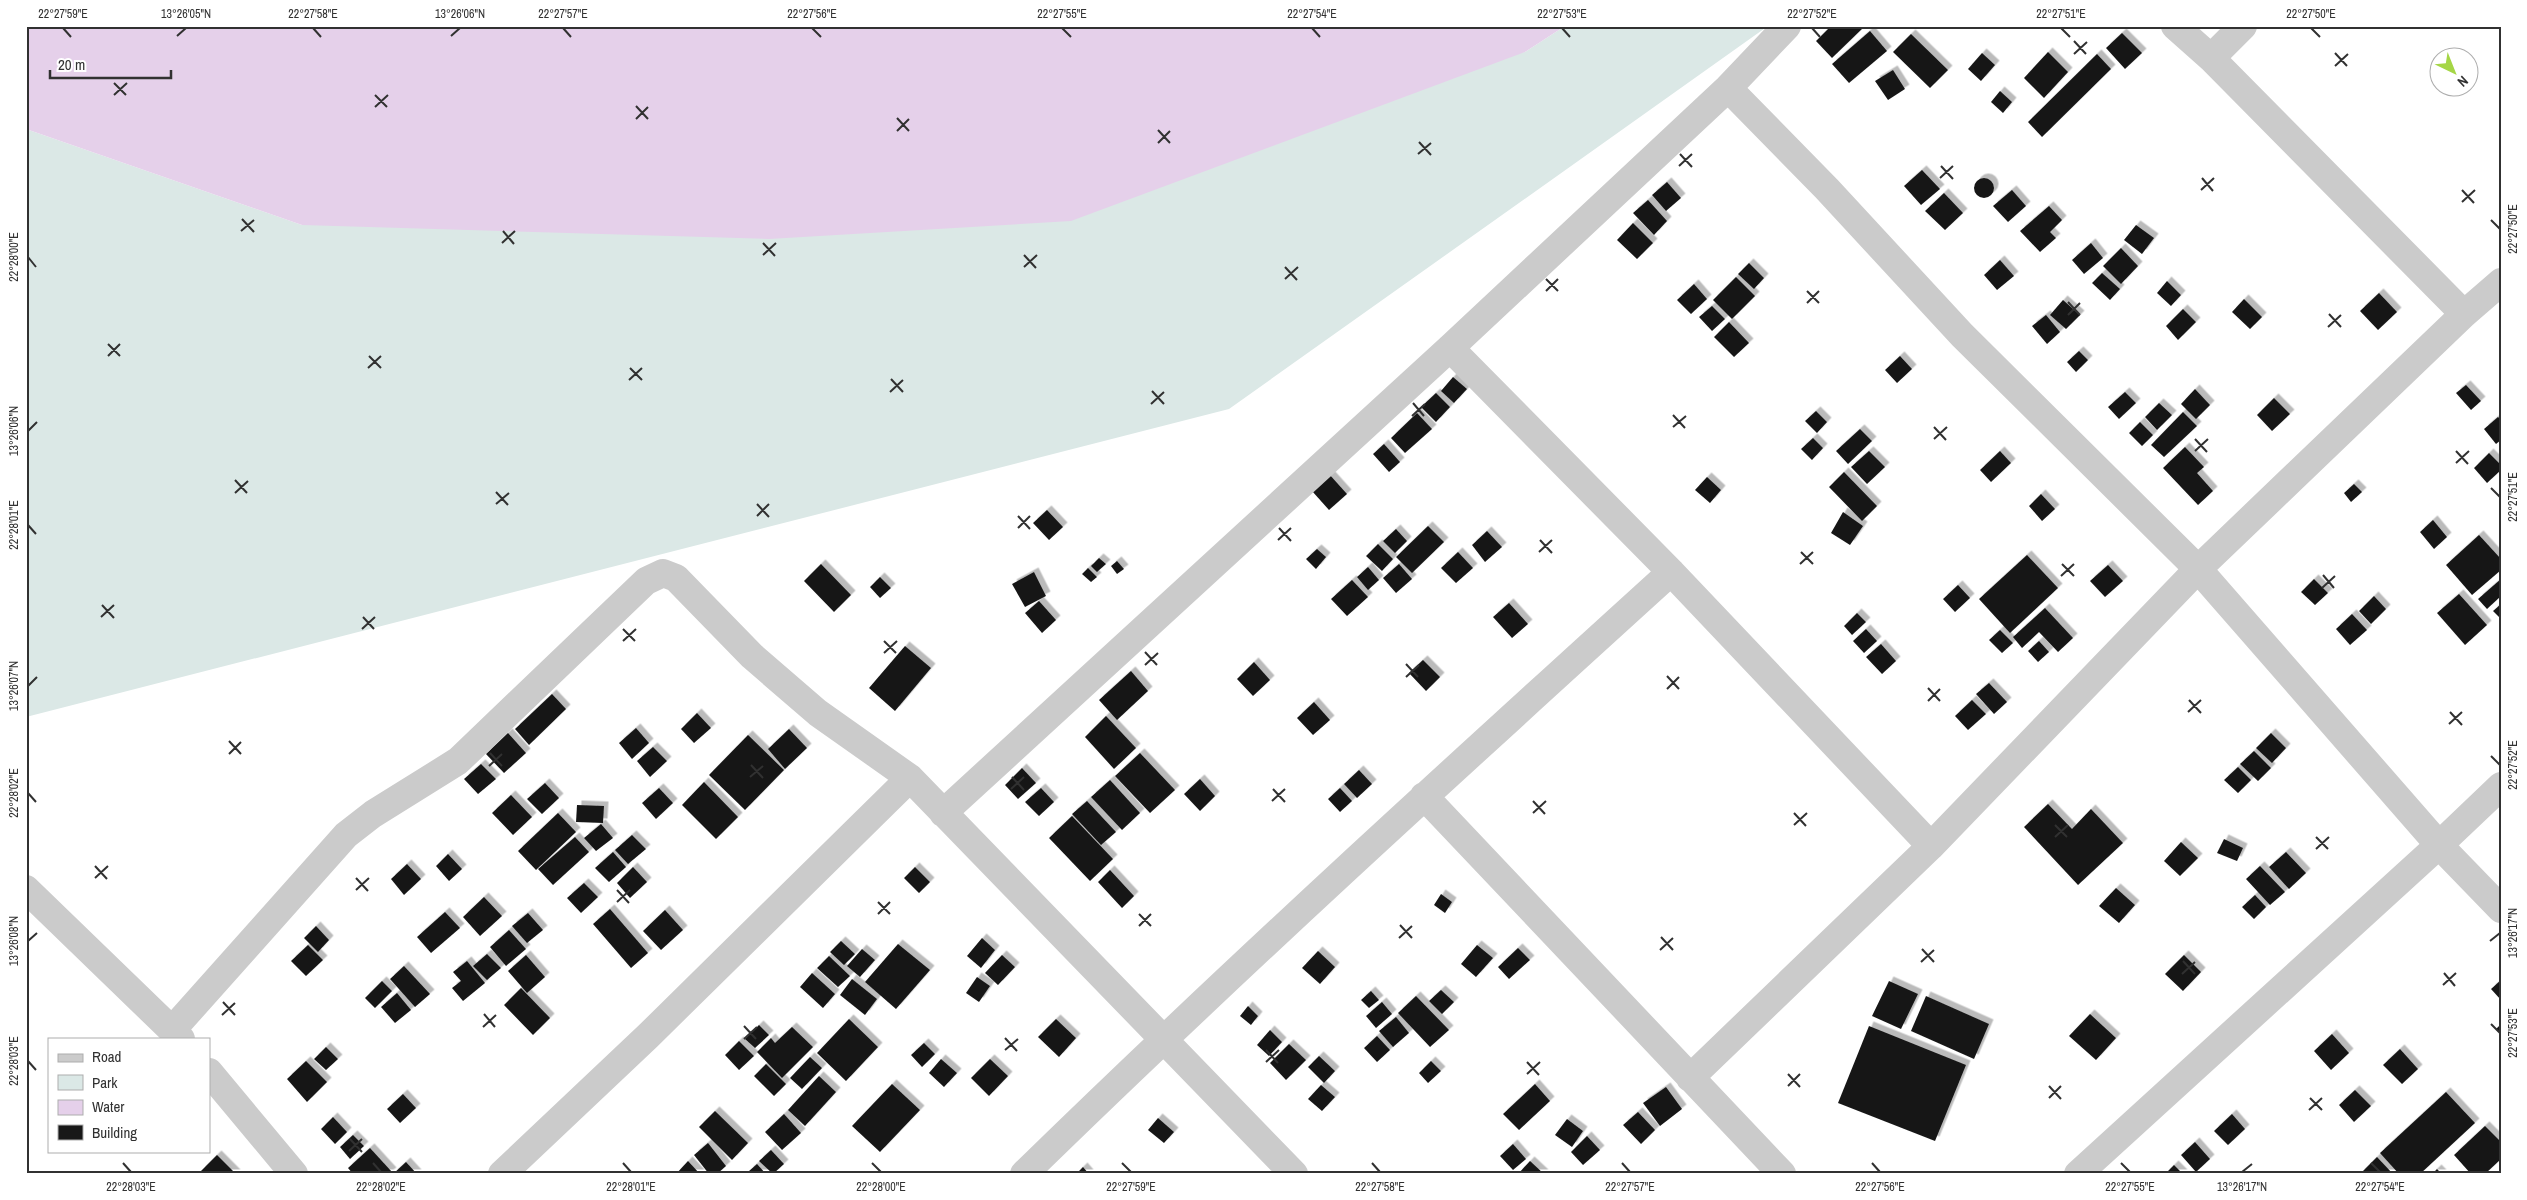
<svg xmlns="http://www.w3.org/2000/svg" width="2527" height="1200" font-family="'Archivo Narrow',sans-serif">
<defs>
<filter id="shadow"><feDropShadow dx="4.5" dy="-4.5" stdDeviation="0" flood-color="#0004"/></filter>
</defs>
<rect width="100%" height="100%" fill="#fff"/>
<path fill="#dbe8e6" d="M1565 26H1768L1229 409 26 717V129L302 225 1525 52Z"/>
<path fill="#e5d0ea" d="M26 26H1565L1525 52 1071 221 769 239 302 225 26 129Z"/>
<path fill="#181818" filter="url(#shadow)" d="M1831 26H1865L1832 58 1816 41Z
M1870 31 1887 51 1849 83 1832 64Z
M2122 33 2142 53 2125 69 2106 48Z
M1911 34 1948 70 1930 88 1893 52Z
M2048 52 2068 72 2044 98 2024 78Z
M1982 53 1995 65 1981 81 1968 69Z
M2097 54 2111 69 2042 137 2028 122Z
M1893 70 1905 89 1888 100 1875 81Z
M2000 91 2012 102 2003 113 1991 102Z
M1922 170 1940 189 1921 205 1904 186Z
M1974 188a10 10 0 1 1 20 0a10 10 0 1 1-20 0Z
M1667 182 1681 198 1666 211 1652 195Z
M2012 190 2026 206 2008 222 1993 206Z
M1944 193 1963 213 1945 230 1925 211Z
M1648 200 1667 221 1654 235 1633 213Z
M2049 206 2062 220 2050 232 2056 238 2040 252 2020 231Z
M1633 223 1653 243 1637 259 1617 240Z
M2136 225 2154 238 2142 254 2124 240Z
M2091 243 2103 258 2084 274 2072 260Z
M2121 248 2138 266 2121 284 2103 266Z
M2000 260 2014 276 1997 290 1984 275Z
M1749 263 1764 278 1754 289 1738 274Z
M2102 273 2120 289 2110 300 2092 283Z
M1736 277 1755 296 1732 319 1713 300Z
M2167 281 2181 295 2171 306 2157 293Z
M1694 284 1707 299 1691 314 1677 300Z
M2379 293 2397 312 2378 330 2360 311Z
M2244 299 2262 317 2250 329 2232 312Z
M2063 300 2080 315 2066 329 2050 315Z
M1712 306 1725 319 1712 331 1699 317Z
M2183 309 2196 322 2178 340 2166 326Z
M2046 315 2060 332 2047 344 2032 326Z
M1729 322 1749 343 1734 357 1714 337Z
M2079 351 2088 360 2076 372 2067 362Z
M1900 356 1912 369 1897 383 1885 370Z
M1453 377 1467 389 1454 403 1441 391Z
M2466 385 2481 401 2471 410 2456 393Z
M2195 389 2210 405 2196 419 2181 404Z
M2125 392 2136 403 2119 419 2108 407Z
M1436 393 1450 407 1436 422 1421 407Z
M2274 398 2290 414 2272 431 2257 415Z
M2159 403 2172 415 2157 430 2145 417Z
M1816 411 1827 422 1817 433 1805 421Z
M2183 412 2197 426 2164 457 2151 445Z
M1417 413 1432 429 1405 453 1391 438Z
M2498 417 2501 420V440L2496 444 2484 429Z
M2140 422 2153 435 2142 446 2129 433Z
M1860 429 1872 441 1848 464 1836 451Z
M1813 438 1823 448 1812 460 1801 449Z
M1384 444 1400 462 1389 472 1373 454Z
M2185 447 2204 467 2197 473 2213 491 2198 505 2163 468Z
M1869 451 1885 467 1867 484 1851 467Z
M2000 451 2011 463 1991 482 1980 470Z
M2489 453 2501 465V470L2487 483 2474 468Z
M1844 472 1877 506 1862 521 1829 487Z
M1329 474 1347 494 1329 510 1312 491Z
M1707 477 1721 490 1710 503 1695 490Z
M2354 484 2362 492 2351 502 2344 493Z
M2041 494 2055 509 2042 521 2029 506Z
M1047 510 1063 527 1049 540 1033 523Z
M1843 512 1863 526 1850 545 1831 533Z
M2433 520 2447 537 2434 549 2420 532Z
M1428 526 1444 542 1412 573 1396 557Z
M1396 529 1407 541 1395 553 1383 541Z
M1487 531 1502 547 1485 562 1472 545Z
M2479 535 2501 559V570L2472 595 2446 565Z
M1378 544 1393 559 1382 571 1366 556Z
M1317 549 1326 557 1316 569 1306 559Z
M1458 552 1473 568 1456 583 1441 568Z
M2027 555 2058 588 2010 633 1979 599Z
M1099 558 1106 564 1097 572 1091 566Z
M1117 561 1124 569 1117 574 1111 566Z
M821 564 851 595 834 612 804 581Z
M1399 564 1412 579 1396 593 1383 578Z
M2108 565 2123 581 2105 597 2090 581Z
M1368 567 1379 580 1368 590 1357 577Z
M1088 568 1097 577 1091 582 1082 574Z
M1034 572 1046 596 1025 607 1012 584Z
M880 577 891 588 880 598 870 587Z
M2314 579 2328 593 2315 605 2301 592Z
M2501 579V596L2487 609 2478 599Z
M1352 580 1368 597 1347 616 1331 599Z
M1958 585 1970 598 1955 612 1943 599Z
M2459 594 2487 625 2465 645 2437 613Z
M2374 596 2386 609 2371 624 2359 611Z
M1039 601 1056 620 1042 633 1025 613Z
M1509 603 1528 624 1512 638 1493 617Z
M2501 604V619L2493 611Z
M2045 608 2073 638 2058 652 2039 632 2022 648 2013 637Z
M1857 613 1866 622 1852 635 1844 626Z
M2352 614 2367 630 2350 645 2336 629Z
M1866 629 1877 641 1864 653 1853 641Z
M2000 630 2013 643 2002 653 1989 640Z
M2039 641 2049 652 2038 662 2028 651Z
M1881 644 1896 661 1882 674 1866 657Z
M905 646 931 668 895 711 869 688Z
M1423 660 1440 677 1426 691 1409 673Z
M1254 662 1270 680 1253 696 1237 679Z
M1131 671 1148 691 1117 720 1099 700Z
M1989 683 2007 702 1994 714 1976 694Z
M552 694 566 709 529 745 515 729Z
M1972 700 1986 714 1968 730 1955 716Z
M1314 702 1330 720 1313 735 1297 718Z
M697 713 711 728 694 743 681 729Z
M1106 716 1136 748 1114 769 1085 737Z
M636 728 649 743 632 759 619 743Z
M789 729 807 748 785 769 768 749Z
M508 733 526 753 504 773 486 754Z
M2271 733 2286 748 2272 763 2256 748Z
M748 735 784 770 745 810 709 775Z
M653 747 667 761 650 777 637 761Z
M2254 751 2271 768 2258 781 2240 764Z
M1140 753 1175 790 1150 813 1115 776Z
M481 764 496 779 478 794 464 779Z
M2238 767 2251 780 2238 793 2224 780Z
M1022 768 1036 783 1018 799 1005 785Z
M1359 770 1372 784 1357 798 1344 784Z
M1200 779 1215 796 1200 811 1184 794Z
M1110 780 1140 813 1122 830 1091 797Z
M704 782 738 817 716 839 682 805Z
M545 783 559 798 542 814 527 799Z
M659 788 673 803 656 819 642 803Z
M1041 788 1054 802 1039 816 1025 802Z
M1340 788 1352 801 1340 812 1328 799Z
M511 795 532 817 513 835 492 813Z
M1087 801 1116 832 1101 845 1072 814Z
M2048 804 2072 829 2091 809 2123 843 2078 885 2024 827Z
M577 805 604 806 603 823 576 822Z
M558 813 576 832 536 870 518 851Z
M1072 816 1113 859 1090 881 1049 838Z
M601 824 613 838 596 851 584 838Z
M632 835 646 849 628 864 615 850Z
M575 837 589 852 553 885 538 869Z
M2224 839 2243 848 2237 861 2217 853Z
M2181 842 2198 858 2180 876 2164 861Z
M613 852 626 867 609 882 595 868Z
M2286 852 2306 873 2289 889 2269 867Z
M448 854 462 869 449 881 436 866Z
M407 864 421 879 404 895 391 879Z
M2260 866 2285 892 2270 905 2246 879Z
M633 867 647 882 630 898 617 883Z
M915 867 930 882 919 893 904 878Z
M1110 870 1134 896 1122 908 1098 882Z
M584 883 598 897 581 913 567 898Z
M2116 888 2135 905 2119 923 2099 906Z
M1441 894 1452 902 1445 913 1434 905Z
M2255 895 2266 907 2254 919 2242 907Z
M484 897 502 916 480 936 463 917Z
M610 909 648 953 631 968 593 924Z
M665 910 683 930 661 950 643 931Z
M445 912 460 928 431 953 417 937Z
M528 913 543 930 527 943 512 926Z
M316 926 329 940 318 952 304 938Z
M509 930 526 949 506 966 490 947Z
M982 938 995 950 981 968 967 956Z
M841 941 855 954 844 965 830 952Z
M898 944 930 970 896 1009 865 982Z
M308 945 323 960 306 976 291 961Z
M1477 945 1493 958 1476 977 1461 964Z
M1518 948 1530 960 1509 979 1498 967Z
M862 949 875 960 860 977 847 966Z
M1318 951 1335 967 1320 984 1302 968Z
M487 954 501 968 487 980 473 966Z
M526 955 545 977 527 993 508 971Z
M1002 955 1015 967 998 985 985 973Z
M2184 955 2201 972 2183 991 2165 974Z
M829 956 850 976 838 987 817 968Z
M467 961 485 983 463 1001 452 988 461 981 453 972Z
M404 966 430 994 415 1007 390 979Z
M812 973 835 994 823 1008 800 987Z
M977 977 990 986 979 1002 966 993Z
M852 979 877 999 865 1015 840 995Z
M2501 980V1000L2491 989Z
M382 981 392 991 375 1008 365 998Z
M1889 981 1918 994 1901 1029 1872 1016Z
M521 988 550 1018 533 1035 504 1005Z
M1441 990 1454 1002 1442 1014 1429 1001Z
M1371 991 1379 1000 1369 1008 1361 1000Z
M397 993 411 1010 395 1023 381 1007Z
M1416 996 1449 1030 1430 1047 1398 1013Z
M1926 996 1989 1024 1974 1059 1911 1031Z
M1382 1002 1392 1014 1376 1028 1366 1016Z
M1248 1006 1258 1016 1251 1025 1240 1016Z
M2090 1014 2116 1038 2096 1060 2069 1036Z
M1396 1017 1409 1033 1393 1047 1379 1031Z
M849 1019 878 1047 846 1081 817 1053Z
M1056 1019 1076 1038 1059 1057 1038 1037Z
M2501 1024V1034L2496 1029Z
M759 1025 769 1035 755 1048 745 1039Z
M1869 1026 1966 1065 1935 1141 1838 1103Z
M792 1027 813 1047 782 1078 757 1052 771 1038 775 1043Z
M1270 1030 1282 1042 1269 1056 1257 1045Z
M2332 1034 2349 1053 2331 1070 2314 1051Z
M1377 1036 1390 1050 1377 1062 1364 1048Z
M739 1041 754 1056 739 1070 725 1055Z
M924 1043 935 1054 922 1067 911 1055Z
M1289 1044 1306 1060 1286 1080 1270 1063Z
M326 1047 338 1059 326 1070 314 1059Z
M2400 1049 2418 1069 2402 1084 2383 1065Z
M1319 1056 1335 1071 1324 1083 1308 1067Z
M810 1057 822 1068 802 1089 790 1078Z
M941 1059 957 1073 944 1087 929 1073Z
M990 1059 1008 1076 989 1096 971 1078Z
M306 1061 327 1082 307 1102 287 1079Z
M1431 1061 1441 1071 1428 1083 1419 1073Z
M766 1064 786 1084 774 1096 754 1076Z
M819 1076 836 1092 805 1126 788 1110Z
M892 1084 920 1110 880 1152 852 1126Z
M1535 1084 1550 1101 1519 1130 1503 1114Z
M1321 1085 1335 1097 1322 1111 1308 1099Z
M1666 1087 1682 1109 1660 1126 1643 1103Z
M2355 1090 2371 1106 2354 1122 2339 1105Z
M2446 1092 2475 1123 2420 1174H2399L2380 1153Z
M403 1094 416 1108 400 1123 387 1109Z
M715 1111 748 1143 732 1160 699 1127Z
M1638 1112 1655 1130 1641 1144 1623 1125Z
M784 1114 801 1133 782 1150 765 1132Z
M2232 1114 2245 1129 2228 1145 2214 1131Z
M333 1117 347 1132 335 1144 321 1129Z
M1158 1118 1174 1132 1164 1143 1148 1130Z
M1567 1119 1583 1131 1572 1147 1555 1135Z
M2485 1126 2501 1142V1159L2485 1174H2471L2454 1155Z
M353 1135 364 1146 350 1159 340 1147Z
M1587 1136 1600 1150 1583 1165 1571 1152Z
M2195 1142 2210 1159 2196 1172 2181 1155Z
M708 1143 726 1166 717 1174H709L694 1155Z
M1513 1144 1526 1159 1513 1170 1500 1156Z
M370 1148 392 1172 389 1174H353L348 1168Z
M771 1150 784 1164 773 1174 759 1161Z
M217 1155 236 1174H203L201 1171Z
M2377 1157 2393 1174H2360Z
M688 1161 700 1174H676Z
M1530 1161 1544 1174H1518Z
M406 1162 417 1174H393Z
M757 1164 766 1174H751L749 1171Z
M2174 1165 2183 1174H2165Z
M1083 1167 1089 1174H1076Z
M2437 1169 2442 1174H2432Z"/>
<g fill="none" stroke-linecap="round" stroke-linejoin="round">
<path stroke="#cbcbcb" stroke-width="28" d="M2175 26 2211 58 2464 314
M2211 58 2243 26
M1728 88 1827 189 1962 335 2198 569 2439 845 2501 909
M1450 348 1671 572 1931 846
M1424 796 1782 1174
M943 813 1450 348 1728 88 1787 26
M26 889 181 1039
M173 1029 346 835 373 814 458 761 646 581 663 573 676 578 752 656 818 713 910 778 1294 1174
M209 1072 294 1174
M1690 1078 1931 846 2198 569 2464 314 2501 282
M502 1174 648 1036 910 778
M1024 1174C1235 968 1453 770 1671 572
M2078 1174 2439 845 2501 786"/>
</g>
<path fill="none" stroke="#313131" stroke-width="2" d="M63 28 71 37M313 28 321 37M563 28 571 37M812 28 821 37M1062 28 1071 37M1312 28 1320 37M1562 28 1570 37M1812 28 1820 37M2061 28 2070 37M2311 28 2320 37M177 36 186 28M451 36 460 28M2074 41 2086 54M2335 53 2347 66M2074 54 2087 42M2335 66 2348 54M114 83 126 95M114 95 127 83M375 95 387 107M636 106 648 119M375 107 388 95M897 118 909 131M636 119 648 107M1158 130 1170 143M897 131 909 119M1419 142 1431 155M1158 143 1170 131M1418 154 1431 143M1680 154 1692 167M1679 166 1692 154M1941 166 1953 179M1940 178 1953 166M2202 178 2213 191M2201 190 2214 178M2462 190 2474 203M2462 202 2475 190M242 219 254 232M2491 220 2500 229M241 231 254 220M503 231 514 244M502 243 515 231M763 243 775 256M763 255 776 243M1024 255 1036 268M28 257 36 267M1024 267 1037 255M1285 267 1297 280M1285 279 1298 267M1546 279 1558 291M1546 291 1558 279M1807 291 1819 303M2068 302 2080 315M1807 303 1819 291M2329 314 2341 327M2068 315 2080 303M2328 327 2341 315M108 344 120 356M108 356 120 344M369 356 381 368M368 368 381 356M630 368 642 380M891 379 903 392M629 380 642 368M1152 391 1164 404M890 392 903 380M1413 403 1424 416M1151 404 1164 392M1673 415 1685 428M1412 416 1425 404M1673 427 1686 416M1934 427 1946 440M28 431 37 422M1934 439 1947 427M2195 439 2207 452M2195 451 2208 439M2456 451 2468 464M2456 463 2469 451M235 480 247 493M2491 488 2500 497M496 492 508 505M235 493 248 481M496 504 509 493M757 504 769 517M757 516 769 504M1018 516 1030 529M28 525 36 534M1018 528 1030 516M1279 528 1291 541M1278 540 1291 528M1540 540 1552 553M1539 552 1552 540M1801 552 1813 564M1800 564 1813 552M2062 564 2074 576M2323 575 2334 588M2061 576 2074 564M2322 588 2335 576M102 605 114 618M101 617 114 605M363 617 374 629M362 629 375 617M623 629 635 641M623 641 636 629M884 641 896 653M1145 652 1157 665M884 653 897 641M1406 664 1418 677M1145 665 1158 653M1667 676 1679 689M1406 677 1419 665M28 686 37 677M1928 688 1940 701M1667 689 1679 677M2189 700 2201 713M1928 701 1940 689M2188 712 2201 700M2450 712 2462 725M2449 724 2462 712M229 741 241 754M490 753 502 766M229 754 241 742M2491 756 2500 765M751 765 763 778M489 766 502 754M750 777 763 766M1012 777 1024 790M1011 789 1024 777M1273 789 1285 802M28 793 36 802M1272 801 1285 789M1533 801 1545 814M1533 813 1546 801M1794 813 1806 826M1794 825 1807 813M2055 825 2067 837M2055 837 2068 825M2316 837 2328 849M2316 849 2329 837M95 866 107 879M95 878 108 866M356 878 368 891M356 890 369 878M617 890 629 903M617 902 630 890M878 902 890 914M878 914 890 902M1139 914 1151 926M1400 925 1412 938M1139 926 1151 914M1661 937 1673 950M1399 938 1412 926M28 941 37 933M2490 941 2500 933M1922 949 1934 962M1660 950 1673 938M2183 961 2195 974M1921 962 1934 950M2444 973 2455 986M2182 974 2195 962M2443 985 2456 973M223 1002 235 1015M484 1014 495 1027M222 1015 235 1003M2491 1024 2500 1033M744 1026 756 1039M483 1027 496 1015M1005 1038 1017 1051M744 1039 757 1027M1005 1050 1018 1039M1266 1050 1278 1063M28 1061 36 1070M1266 1062 1279 1050M1527 1062 1539 1075M1527 1074 1540 1062M1788 1074 1800 1087M1788 1086 1800 1074M2049 1086 2061 1099M2049 1098 2061 1086M2310 1098 2322 1110M2309 1110 2322 1098M350 1139 362 1152M349 1151 362 1139M123 1163 131 1172M373 1163 381 1172M623 1163 631 1172M872 1163 881 1172M1122 1163 1131 1172M1372 1163 1380 1172M1622 1163 1630 1172M1872 1163 1880 1172M2121 1163 2130 1172M2371 1163 2380 1172M2242 1172 2252 1164"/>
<rect width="2527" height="1200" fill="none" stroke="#ffffff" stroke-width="55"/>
<rect x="48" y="1038" width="162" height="115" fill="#ffffff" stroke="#adadad"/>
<rect x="58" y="1054" width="25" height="8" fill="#cbcbcb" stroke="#adadad"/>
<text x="92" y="1062" font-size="15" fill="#313131">Road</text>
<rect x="58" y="1075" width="25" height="15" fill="#dbe8e6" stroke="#adadad"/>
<text x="92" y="1088" font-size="15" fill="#313131">Park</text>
<rect x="58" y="1100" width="25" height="15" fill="#e5d0ea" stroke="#adadad"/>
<text x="92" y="1112" font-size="15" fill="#313131">Water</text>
<rect x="58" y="1125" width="25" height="15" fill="#181818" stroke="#adadad"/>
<text x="92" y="1138" font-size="15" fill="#313131">Building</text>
<g transform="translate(2454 72) rotate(137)"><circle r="24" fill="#ffffff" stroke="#adadad"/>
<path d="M0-4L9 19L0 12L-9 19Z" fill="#a5d646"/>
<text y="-8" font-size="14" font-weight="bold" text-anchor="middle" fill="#313131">N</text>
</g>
<path d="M50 70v8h121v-8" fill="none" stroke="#313131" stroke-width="2.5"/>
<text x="58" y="70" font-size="15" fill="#313131" stroke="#ffffff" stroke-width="4" paint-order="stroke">20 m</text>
<rect x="28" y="28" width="2472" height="1144" fill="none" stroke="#313131" stroke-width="2"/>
<g font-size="12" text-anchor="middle" fill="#313131">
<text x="63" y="18">22°27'59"E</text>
<text x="186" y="18">13°26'05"N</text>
<text x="313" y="18">22°27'58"E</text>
<text x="460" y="18">13°26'06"N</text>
<text x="563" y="18">22°27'57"E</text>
<text x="812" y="18">22°27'56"E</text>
<text x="1062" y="18">22°27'55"E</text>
<text x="1312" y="18">22°27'54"E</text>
<text x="1562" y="18">22°27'53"E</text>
<text x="1812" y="18">22°27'52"E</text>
<text x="2061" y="18">22°27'51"E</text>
<text x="2311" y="18">22°27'50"E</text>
<text transform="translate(2513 229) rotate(-90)" y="4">22°27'50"E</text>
<text transform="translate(14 257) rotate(-90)" y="4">22°28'00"E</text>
<text transform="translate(14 431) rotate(-90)" y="4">13°26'06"N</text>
<text transform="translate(2513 497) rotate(-90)" y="4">22°27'51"E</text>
<text transform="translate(14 525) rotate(-90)" y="4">22°28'01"E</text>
<text transform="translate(14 686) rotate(-90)" y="4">13°26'07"N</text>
<text transform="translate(2513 765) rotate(-90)" y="4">22°27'52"E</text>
<text transform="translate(14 793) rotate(-90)" y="4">22°28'02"E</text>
<text transform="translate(2513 933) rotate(-90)" y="4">13°26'17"N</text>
<text transform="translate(14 941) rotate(-90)" y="4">13°26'08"N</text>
<text transform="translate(2513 1033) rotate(-90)" y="4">22°27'53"E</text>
<text transform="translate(14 1061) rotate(-90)" y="4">22°28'03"E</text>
<text x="131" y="1191">22°28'03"E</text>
<text x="381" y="1191">22°28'02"E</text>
<text x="631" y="1191">22°28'01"E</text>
<text x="881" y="1191">22°28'00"E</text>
<text x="1131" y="1191">22°27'59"E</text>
<text x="1380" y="1191">22°27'58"E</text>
<text x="1630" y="1191">22°27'57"E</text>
<text x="1880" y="1191">22°27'56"E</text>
<text x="2130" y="1191">22°27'55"E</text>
<text x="2242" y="1191">13°26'17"N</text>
<text x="2380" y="1191">22°27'54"E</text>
</g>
</svg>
